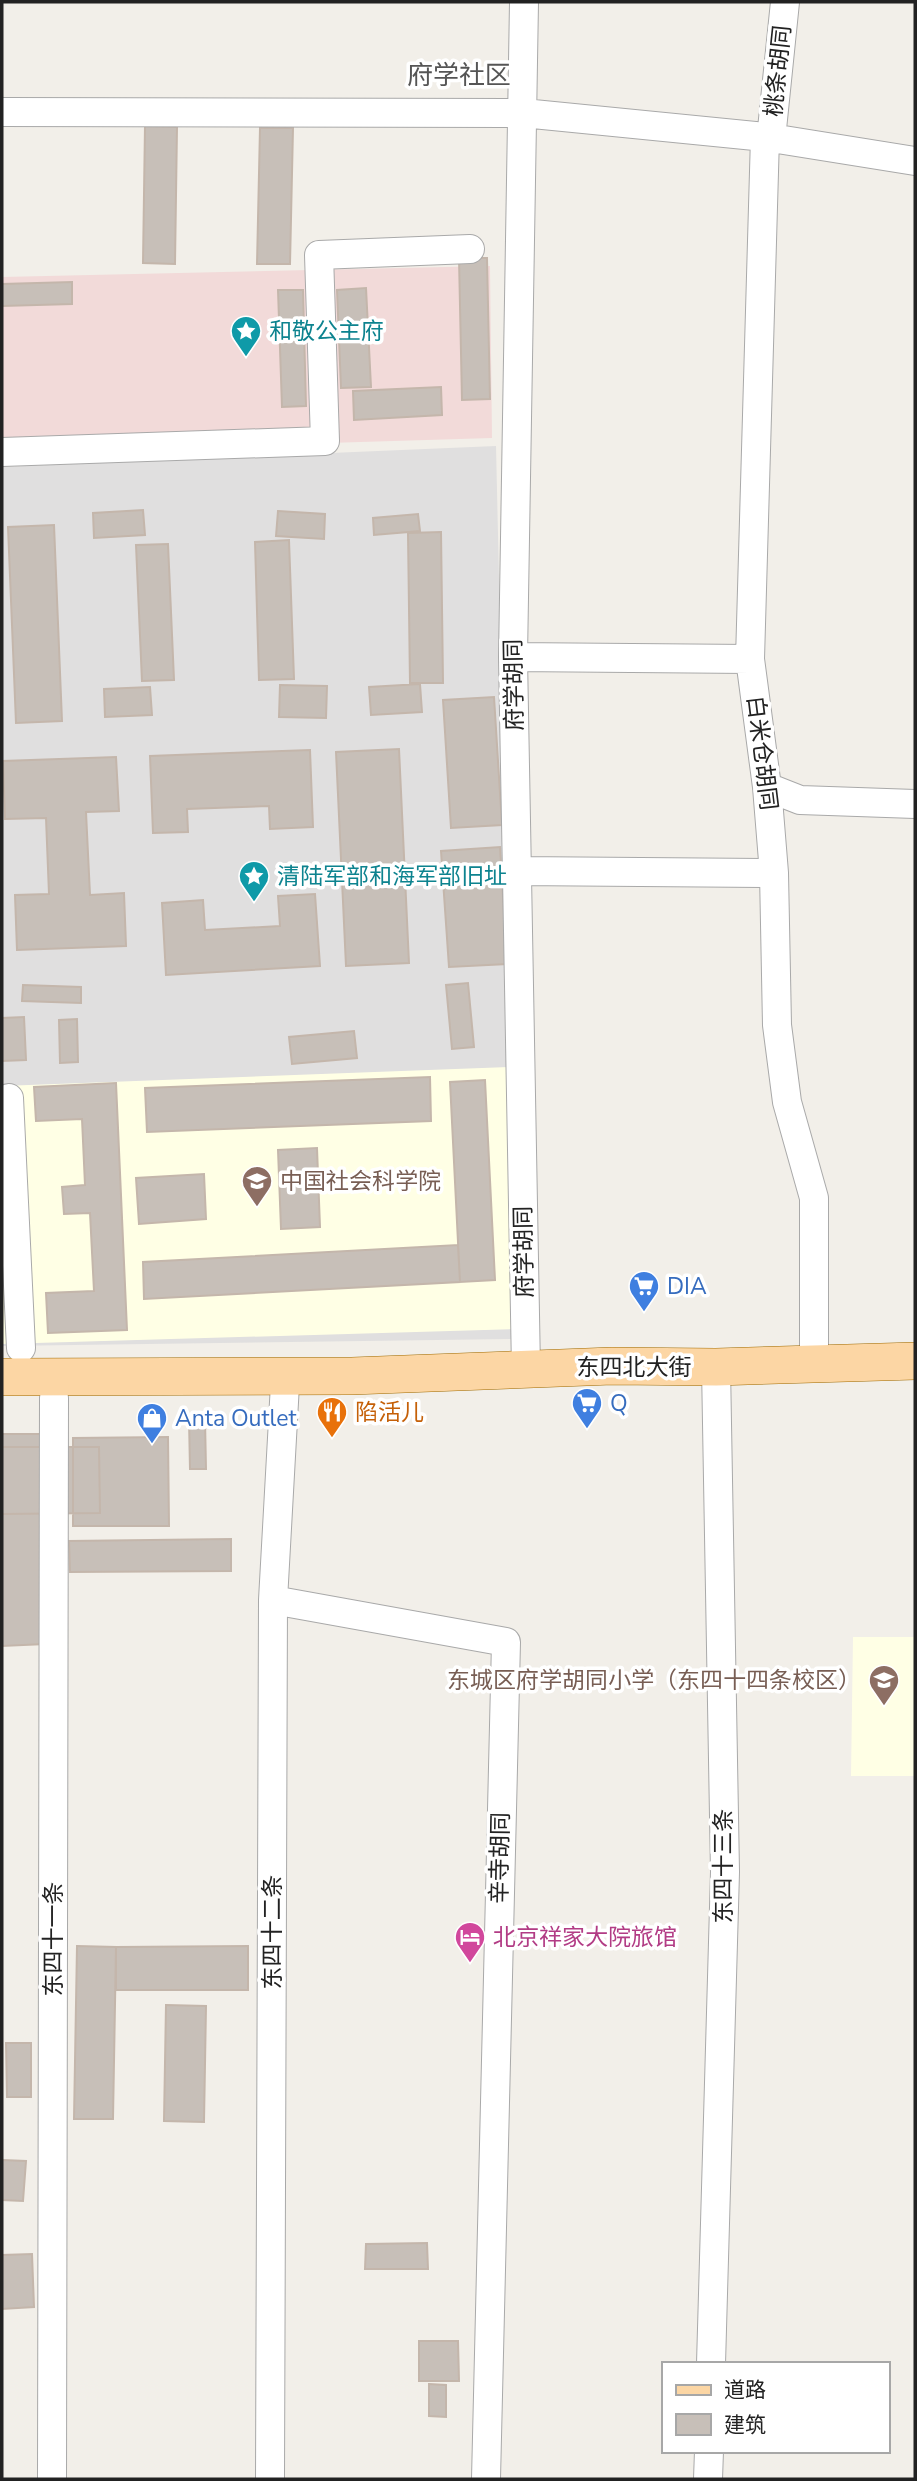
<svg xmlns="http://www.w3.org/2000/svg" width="917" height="2481" font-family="'Nunito Sans','Noto Sans SC',sans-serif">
<rect width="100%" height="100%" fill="#f2efe9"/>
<path fill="#e0dfdf" d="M496 446 516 1339 2 1346V467Z"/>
<path fill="#f2dad9" d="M490 266 492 438 2 453V277Z"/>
<path fill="#ffffe5" d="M509 1067 516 1329 2 1344V1086Z
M853 1637H915V1776H851Z"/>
<path fill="#c7bfb8" stroke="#c4b6ab" stroke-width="2" d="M145 126 177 127 175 264 143 263Z
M260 128H293L290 264H257Z
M459 258H487L490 399 462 400Z
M72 282V304L2 306V284Z
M366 288 371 387 341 388 337 290Z
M278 290H303L306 406 282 407Z
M441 387 442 415 354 420 353 391Z
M143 510 145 535 94 538 93 513Z
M278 511 325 514 324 539 276 536Z
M418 514 420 531 374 535 373 518Z
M54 525 62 721 16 723 8 527Z
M441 532 443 683H410L408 533Z
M289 540 294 679 259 680 255 542Z
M168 544 174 680 142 681 136 545Z
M420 684 422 712 371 715 369 687Z
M280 685 327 686 326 718 279 717Z
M150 687 152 715 105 717 104 689Z
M494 697 502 825 451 828 443 700Z
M399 749 409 963 346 966 336 752Z
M310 750 313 827 270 829 269 806 187 809 188 832 153 833 150 756Z
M116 757 119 811 86 812 90 895 124 893 126 946 17 950 15 895 49 894 46 818 5 819 3 761Z
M500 847 507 964 449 967 441 851Z
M315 894 320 966 166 975 162 903 203 900 205 930 280 926 278 896Z
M468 983 474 1047 452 1049 446 985Z
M23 985 81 987V1003L22 1001Z
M24 1017 26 1060 2 1061V1018Z
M77 1019 78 1062 60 1063 59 1020Z
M354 1031 357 1058 292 1064 289 1037Z
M430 1077 431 1121 147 1132 145 1088Z
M485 1080 495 1280 460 1282 450 1082Z
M116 1083 127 1330 48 1333 46 1293 94 1291 90 1213 64 1214 62 1187 85 1185 82 1119 36 1121 34 1087Z
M317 1148 320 1227 281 1229 278 1150Z
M204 1174 206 1219 139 1224 136 1178Z
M458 1245 460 1282 144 1299 143 1262Z
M189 1419H205L206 1469H190Z
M2 1434H43L45 1644 2 1646Z
M168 1437 169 1526H73V1438Z
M2 1447H99L100 1513 2 1514Z
M231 1539V1571L70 1572 69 1541Z
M77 1946 116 1947 113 2119H74Z
M248 1946V1990H116V1947Z
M166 2005 206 2006 204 2122 164 2121Z
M6 2043H31V2097H7Z
M2 2160 26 2161 23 2201 2 2200Z
M427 2243 428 2269H365L366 2244Z
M32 2254 34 2307 2 2309V2255Z
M419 2341H458L459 2381H419Z
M429 2384 446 2385V2417L429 2416Z"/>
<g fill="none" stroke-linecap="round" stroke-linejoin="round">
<g stroke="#a9a9a9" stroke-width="30">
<path id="minor" d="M524 2 513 657 526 1369
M785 2 772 129 765 137 750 659 767 787 774 873 777 1025 787 1102 814 1198V1364
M2 112 523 113 765 137 915 161
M2 452 325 441 319 255 470 249
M513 657 750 659
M767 787 800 800 915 804
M517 871 774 873
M9 1098 21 1348
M273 1600 506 1642 486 2479
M711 2364 725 1872 716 1367
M52 2479 54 1398
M270 2479 273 1600 285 1384
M708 2479 709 2451"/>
</g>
<g stroke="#a06b00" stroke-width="38">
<path id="major" d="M2 1377 352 1376 612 1366 716 1367 915 1361"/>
</g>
<use href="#minor" stroke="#fff" stroke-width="28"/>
<use href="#major" stroke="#fcd6a4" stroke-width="37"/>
</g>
<defs>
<g id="sight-pin" transform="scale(1.575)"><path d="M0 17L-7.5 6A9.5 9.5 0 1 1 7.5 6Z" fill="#0f9aa8" stroke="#fff"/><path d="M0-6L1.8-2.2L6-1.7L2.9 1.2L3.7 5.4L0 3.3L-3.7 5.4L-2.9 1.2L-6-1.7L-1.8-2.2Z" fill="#fff"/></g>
<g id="university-pin" transform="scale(1.575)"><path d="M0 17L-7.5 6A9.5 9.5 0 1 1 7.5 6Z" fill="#8d6e63" stroke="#fff"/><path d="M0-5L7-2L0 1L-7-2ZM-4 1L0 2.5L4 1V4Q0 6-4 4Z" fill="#fff"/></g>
<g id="supermarket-pin" transform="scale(1.575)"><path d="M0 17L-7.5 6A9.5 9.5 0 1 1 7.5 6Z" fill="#3f7fe0" stroke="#fff"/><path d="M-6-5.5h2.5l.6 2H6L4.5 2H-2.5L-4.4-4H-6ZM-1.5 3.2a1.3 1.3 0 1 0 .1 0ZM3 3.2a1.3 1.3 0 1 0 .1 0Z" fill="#fff"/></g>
<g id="restaurant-pin" transform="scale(1.575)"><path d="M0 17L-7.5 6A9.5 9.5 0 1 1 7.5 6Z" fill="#e8710a" stroke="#fff"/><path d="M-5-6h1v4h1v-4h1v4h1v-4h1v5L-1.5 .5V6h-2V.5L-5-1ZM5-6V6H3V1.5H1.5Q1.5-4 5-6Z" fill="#fff"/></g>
<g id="shop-pin" transform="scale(1.575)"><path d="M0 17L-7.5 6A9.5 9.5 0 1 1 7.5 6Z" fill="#3f7fe0" stroke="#fff"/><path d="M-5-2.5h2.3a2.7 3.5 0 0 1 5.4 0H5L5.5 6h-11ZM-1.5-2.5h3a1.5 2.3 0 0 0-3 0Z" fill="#fff"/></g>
<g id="school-pin" transform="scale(1.575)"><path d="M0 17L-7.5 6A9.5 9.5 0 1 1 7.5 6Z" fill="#8d6e63" stroke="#fff"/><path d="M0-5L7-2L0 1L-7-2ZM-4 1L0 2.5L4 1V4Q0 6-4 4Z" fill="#fff"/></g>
<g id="hotel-pin" transform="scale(1.575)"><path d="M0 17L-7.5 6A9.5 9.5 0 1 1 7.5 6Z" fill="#d1479c" stroke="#fff"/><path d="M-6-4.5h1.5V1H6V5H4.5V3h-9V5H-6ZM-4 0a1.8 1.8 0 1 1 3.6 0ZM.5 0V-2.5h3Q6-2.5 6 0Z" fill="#fff"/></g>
</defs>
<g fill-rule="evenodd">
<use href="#sight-pin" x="246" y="331"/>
<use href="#sight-pin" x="254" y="876"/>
<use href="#university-pin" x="257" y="1181"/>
<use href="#supermarket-pin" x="644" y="1286"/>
<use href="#supermarket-pin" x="587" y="1403"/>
<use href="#restaurant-pin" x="332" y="1412"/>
<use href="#shop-pin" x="152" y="1418"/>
<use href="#school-pin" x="884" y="1680"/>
<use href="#hotel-pin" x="470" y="1937"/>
</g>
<g text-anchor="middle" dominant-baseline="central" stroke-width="7" stroke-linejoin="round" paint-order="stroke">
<g font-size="23" fill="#222" stroke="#fff">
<text transform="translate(778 71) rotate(-84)">桃条胡同</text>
<text transform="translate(514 685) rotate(-91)">府学胡同</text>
<text transform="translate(762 753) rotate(83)">白米仓胡同</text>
<text transform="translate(524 1252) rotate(-91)">府学胡同</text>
<text x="634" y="1367">东四北大街</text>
<text transform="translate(500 1858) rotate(-89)">辛寺胡同</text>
<text transform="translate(723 1866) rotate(-90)">东四十三条</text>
<text transform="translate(272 1932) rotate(-90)">东四十二条</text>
<text transform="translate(53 1939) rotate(-90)">东四十一条</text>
</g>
<g font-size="23" fill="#0d838f" stroke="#fff" text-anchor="start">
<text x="269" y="331">和敬公主府</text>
<text x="277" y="876">清陆军部和海军部旧址</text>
</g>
<g font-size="23" fill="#785e54" stroke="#fff" text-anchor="start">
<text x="280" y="1181">中国社会科学院</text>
<text x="861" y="1680" text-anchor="end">东城区府学胡同小学（东四十四条校区）</text>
</g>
<g font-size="23" fill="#366cbe" stroke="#fff" text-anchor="start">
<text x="667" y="1286">DIA</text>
<text x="610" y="1403">Q</text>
<text x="175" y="1418">Anta Outlet</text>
</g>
<g font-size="23" fill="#c56008" stroke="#fff" text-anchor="start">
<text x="355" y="1412">陷活儿</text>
</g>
<g font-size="23" fill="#b23c85" stroke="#fff" text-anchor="start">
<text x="493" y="1937">北京祥家大院旅馆</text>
</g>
<g font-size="26" fill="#555" stroke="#fff">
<text x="459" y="75">府学社区</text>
</g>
</g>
<rect width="917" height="2481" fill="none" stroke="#222222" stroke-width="7"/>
<rect x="662" y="2362" width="228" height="91" fill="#ffffff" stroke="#a7a7a7" stroke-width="2"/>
<rect x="676" y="2385" width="35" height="10" fill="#fcd6a4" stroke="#a7a7a7" stroke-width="2"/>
<text x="724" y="2397" font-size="21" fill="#222222">道路</text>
<rect x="676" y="2414" width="35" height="21" fill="#c7bfb8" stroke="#a7a7a7" stroke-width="2"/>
<text x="724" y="2432" font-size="21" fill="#222222">建筑</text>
</svg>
